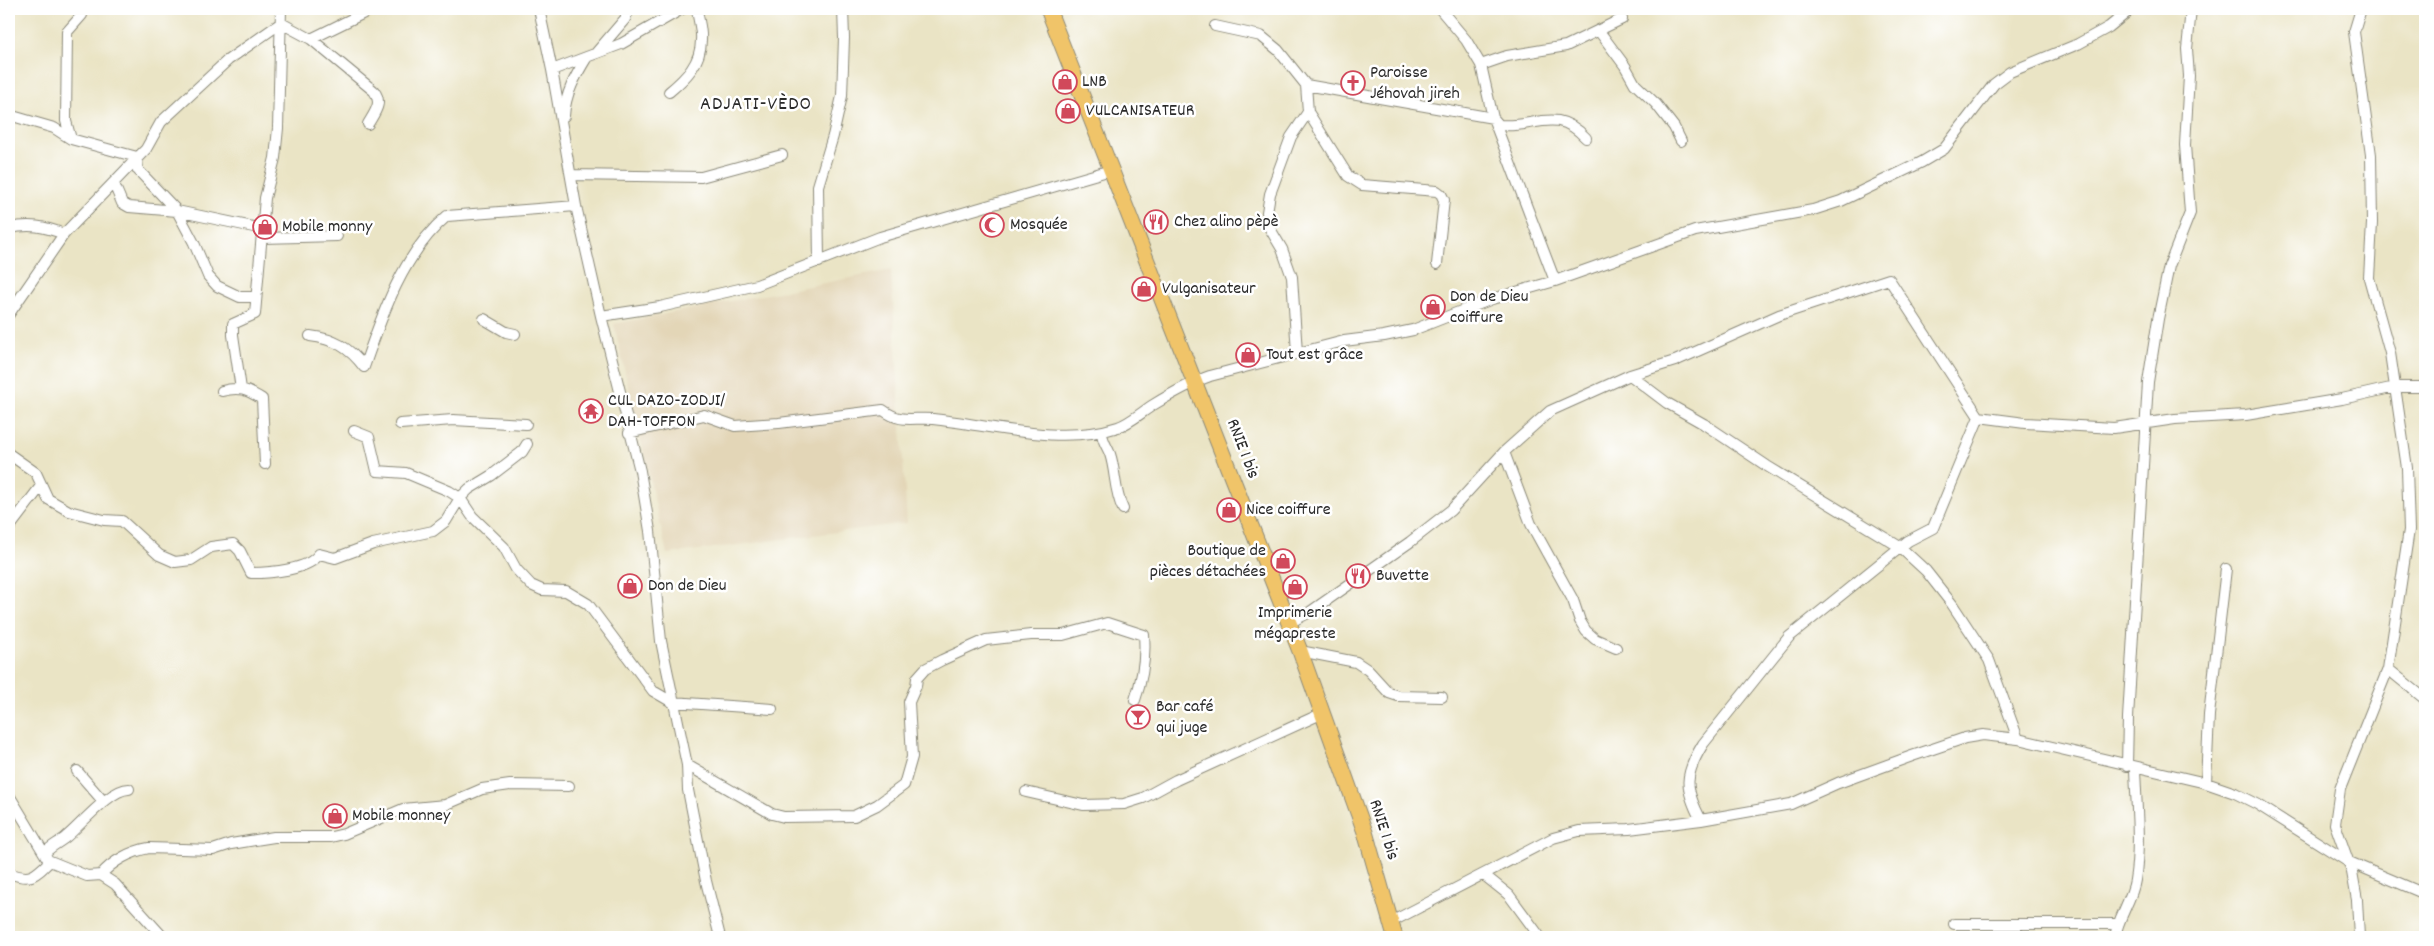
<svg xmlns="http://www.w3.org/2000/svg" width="2434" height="946" font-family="Dekko,sans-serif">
<rect width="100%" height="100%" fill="#fff"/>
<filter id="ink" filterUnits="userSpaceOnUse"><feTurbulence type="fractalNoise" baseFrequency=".02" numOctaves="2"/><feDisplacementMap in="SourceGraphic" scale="10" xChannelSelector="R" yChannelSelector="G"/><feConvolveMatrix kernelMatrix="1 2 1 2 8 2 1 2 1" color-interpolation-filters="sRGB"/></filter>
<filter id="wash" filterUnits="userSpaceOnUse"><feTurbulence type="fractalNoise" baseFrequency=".0096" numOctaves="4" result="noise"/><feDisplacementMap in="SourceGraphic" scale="20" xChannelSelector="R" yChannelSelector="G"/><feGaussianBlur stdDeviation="1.12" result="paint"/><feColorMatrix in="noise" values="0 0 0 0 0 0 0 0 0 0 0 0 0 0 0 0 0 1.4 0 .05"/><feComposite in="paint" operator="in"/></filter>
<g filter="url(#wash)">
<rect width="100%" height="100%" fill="#eae4c5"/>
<path fill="#e3d6b7" d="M891 270 907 523 667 554 614 324Z"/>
</g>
<g filter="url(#ink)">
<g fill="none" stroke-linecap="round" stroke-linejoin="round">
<g stroke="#8a8878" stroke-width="12">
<path id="street" d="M539 9 552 70 576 206 601 316 640 471 650 531 661 641 687 765 688 790 706 881 720 937
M1440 9 1466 40 1481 65 1493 118 1555 281
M1215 26 1261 36 1278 50 1306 85 1308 112 1291 137 1270 194 1267 212 1269 227 1282 249 1292 277 1297 353
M1599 31 1625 66 1635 84 1656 104 1674 127 1681 141
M311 39 372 9
M596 53 625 19 629 9
M1481 65 1507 56 1566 46 1622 19
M552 70 621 44 682 9
M1306 85 1493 118 1499 125C1535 129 1555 105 1586 138
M669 92C686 78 701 63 701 40 702 30 698 19 697 9
M1308 112 1348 176 1362 185 1437 191 1441 194 1444 200 1437 264
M9 115 54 128 71 139 137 157 138 170 177 211 194 243 208 276 217 286 240 297H256
M564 116C565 94 576 75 587 57
M71 139 66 121 67 32 82 15 83 9
M571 175 701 177 782 155
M114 184 122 203 129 207 177 211 263 229
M9 228C30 224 44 226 64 234
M263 238 337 236
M819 262 818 186 833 136 842 96 844 38 843 9
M9 314 64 234 146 149 161 122 228 60 281 23 311 39 374 91C383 103 375 112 368 124
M601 316 660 307 757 285 880 237 1111 170
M484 319 506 332 515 334
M310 336C334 339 349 347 364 367
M364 367C382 315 403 253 447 216L576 206
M1630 375 1667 403 1704 424 1767 466 1900 547 1926 571 1952 604 1989 660 2018 739
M241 389 233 335V324L255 314 265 198 275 158 278 128 281 9
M222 391C240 386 247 390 262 399L265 464
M400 424 453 420 526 424
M354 431 369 437 377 471 406 473 449 491 460 498 472 516 504 547 516 569 531 585 542 590 566 591 588 604 653 691 672 702 772 709
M1102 432C1102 441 1107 446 1110 454 1116 472 1114 491 1123 509
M629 433 704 415 735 426 779 423 883 410C902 424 912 417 933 419 991 425 1060 446 1118 427 1130 423 1142 412 1153 405 1171 394 1190 383 1210 376L1344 341 1384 336 1413 330 1492 299 1555 281 1695 231 1813 210 1841 201 1922 162 1944 149 1994 84 2010 72 2078 44 2109 27 2131 9
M1504 452 1531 524 1573 600 1580 621 1586 631 1595 639 1616 648
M9 454 36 473 48 499 69 511 104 520 122 521 159 555 175 562 191 560 211 547 233 544 240 551 251 573C270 573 309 570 319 554L335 558 373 544 433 531 446 521 460 498 469 489 492 475 522 452 527 444
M9 528 41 486
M1289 623 1310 612 1410 542 1451 510 1504 452 1550 411 1630 375 1675 361 1779 315 1889 279 1979 417 2025 423 2114 428 2175 419 2246 415 2342 399 2395 387H2425
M1300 651 1356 662 1368 670 1389 693 1398 696 1442 697
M2388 669 2425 699
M687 765 772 814 784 817 854 816 877 805 904 785 912 757 909 702 916 686 917 678 925 669 942 660 986 640 1031 635H1063L1107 623 1144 635C1146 658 1143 677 1135 700
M2127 766 2128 718 2148 382 2158 319 2169 266 2190 213 2185 145 2189 76 2187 49 2191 9
M77 771 103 801
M2206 783 2209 715 2226 569
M1026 792 1083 805 1124 804 1143 798 1176 780 1323 713
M9 795 47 858
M1701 820C1684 788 1684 775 1703 744L1789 637 1908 541 1933 528 1979 417
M45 853C51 846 59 843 66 837 81 825 110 789 129 789
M9 873C30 881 34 877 50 861L87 876 101 875C112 861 132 851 149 848L213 850 231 844 274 837H331L344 834 403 809 445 805 482 789 510 785 569 786
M101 875 115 884 163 937
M1484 875 1509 895 1540 937
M1391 922 1553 838 1579 831 1629 829 1701 820 1791 804 1838 783 1912 756 1965 738 1983 735 2018 739 2206 783 2235 793 2257 804 2347 861 2425 894
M1954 924H2117
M2115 937C2118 917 2132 900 2135 880 2141 843 2136 805 2135 768
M2359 937 2357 900 2352 872 2335 824 2340 789 2388 669 2409 530 2407 468 2390 353 2369 278 2372 223 2371 155 2354 32 2361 9"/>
</g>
<g stroke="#8a8878" stroke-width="17">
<path id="primary" d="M1048 9 1300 651 1365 832 1395 937"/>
</g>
<use href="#street" stroke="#fff" stroke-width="10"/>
<use href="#primary" stroke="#f0c469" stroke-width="15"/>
</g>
</g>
<defs>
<g id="shop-ring" transform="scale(1.25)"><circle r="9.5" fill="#fff" stroke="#d1495b" stroke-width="1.5"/><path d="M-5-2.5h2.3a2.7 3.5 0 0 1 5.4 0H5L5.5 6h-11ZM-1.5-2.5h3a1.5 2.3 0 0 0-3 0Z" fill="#d1495b"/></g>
<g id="church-ring" transform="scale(1.25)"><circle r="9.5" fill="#fff" stroke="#d1495b" stroke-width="1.5"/><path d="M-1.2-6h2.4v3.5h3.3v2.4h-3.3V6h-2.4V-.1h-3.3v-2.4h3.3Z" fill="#d1495b"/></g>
<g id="restaurant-ring" transform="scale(1.25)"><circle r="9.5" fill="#fff" stroke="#d1495b" stroke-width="1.5"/><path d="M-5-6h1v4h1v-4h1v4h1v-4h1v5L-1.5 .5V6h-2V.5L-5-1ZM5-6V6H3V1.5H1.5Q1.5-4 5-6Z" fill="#d1495b"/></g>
<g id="mosque-ring" transform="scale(1.25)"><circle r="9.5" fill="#fff" stroke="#d1495b" stroke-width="1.5"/><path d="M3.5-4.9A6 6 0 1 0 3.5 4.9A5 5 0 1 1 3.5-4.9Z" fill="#d1495b"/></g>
<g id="temple-ring" transform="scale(1.25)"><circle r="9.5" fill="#fff" stroke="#d1495b" stroke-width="1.5"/><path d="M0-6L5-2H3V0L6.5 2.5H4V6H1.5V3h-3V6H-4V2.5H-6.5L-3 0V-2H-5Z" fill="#d1495b"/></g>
<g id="bar-ring" transform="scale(1.25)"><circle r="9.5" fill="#fff" stroke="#d1495b" stroke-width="1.5"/><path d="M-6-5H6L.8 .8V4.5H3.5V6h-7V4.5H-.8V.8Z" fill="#d1495b"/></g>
</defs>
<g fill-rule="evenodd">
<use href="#shop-ring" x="1065" y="82"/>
<use href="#church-ring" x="1353" y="83"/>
<use href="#shop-ring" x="1068" y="111"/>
<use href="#restaurant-ring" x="1156" y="222"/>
<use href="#mosque-ring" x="992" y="225"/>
<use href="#shop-ring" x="265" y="227"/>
<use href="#shop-ring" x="1144" y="289"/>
<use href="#shop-ring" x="1433" y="307"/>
<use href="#shop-ring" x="1248" y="355"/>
<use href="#temple-ring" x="591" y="411"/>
<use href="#shop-ring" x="1229" y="510"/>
<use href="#shop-ring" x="1283" y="561"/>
<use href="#restaurant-ring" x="1358" y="576"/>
<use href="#shop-ring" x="630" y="586"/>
<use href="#shop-ring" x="1295" y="587"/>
<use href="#bar-ring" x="1138" y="717"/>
<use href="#shop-ring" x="335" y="816"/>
</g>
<g text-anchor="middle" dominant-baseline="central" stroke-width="5" stroke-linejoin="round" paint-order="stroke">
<g font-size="18" fill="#2b2b2b" stroke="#fff" text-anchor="start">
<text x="1370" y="73">Paroisse<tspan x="1370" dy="21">Jéhovah jireh</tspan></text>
<text x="1082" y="82">LNB</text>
<text x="1086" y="111">VULCANISATEUR</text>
<text x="1174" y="222">Chez alino pèpè</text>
<text x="1010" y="225">Mosquée</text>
<text x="282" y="227">Mobile monny</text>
<text x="1162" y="289">Vulganisateur</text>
<text x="1450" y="297">Don de Dieu<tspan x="1450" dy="21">coiffure</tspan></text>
<text x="1266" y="355">Tout est grâce</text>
<text x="608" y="401">CUL DAZO-ZODJI/<tspan x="608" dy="21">DAH-TOFFON</tspan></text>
<text x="1246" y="510">Nice coiffure</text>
<text x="1266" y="551" text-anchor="end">Boutique de<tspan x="1266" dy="21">pièces détachées</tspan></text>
<text x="1376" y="576">Buvette</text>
<text x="648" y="586">Don de Dieu</text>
<text x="1295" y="613" text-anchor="middle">Imprimerie<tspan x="1295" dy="21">mégapreste</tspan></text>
<text x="1156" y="707">Bar café<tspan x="1156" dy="21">qui juge</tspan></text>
<text x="352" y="816">Mobile monney</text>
</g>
<g font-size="18" fill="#2b2b2b" stroke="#fff">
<text transform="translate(1242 449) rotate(69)">RNIE 1 bis</text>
<text transform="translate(1383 830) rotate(72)">RNIE 1 bis</text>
</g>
<g font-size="20" letter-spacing="1" fill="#2b2b2b" stroke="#fff">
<text x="756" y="105">ADJATI-VÈDO</text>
</g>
</g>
<rect width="2434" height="946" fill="none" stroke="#fff" stroke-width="30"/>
</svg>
